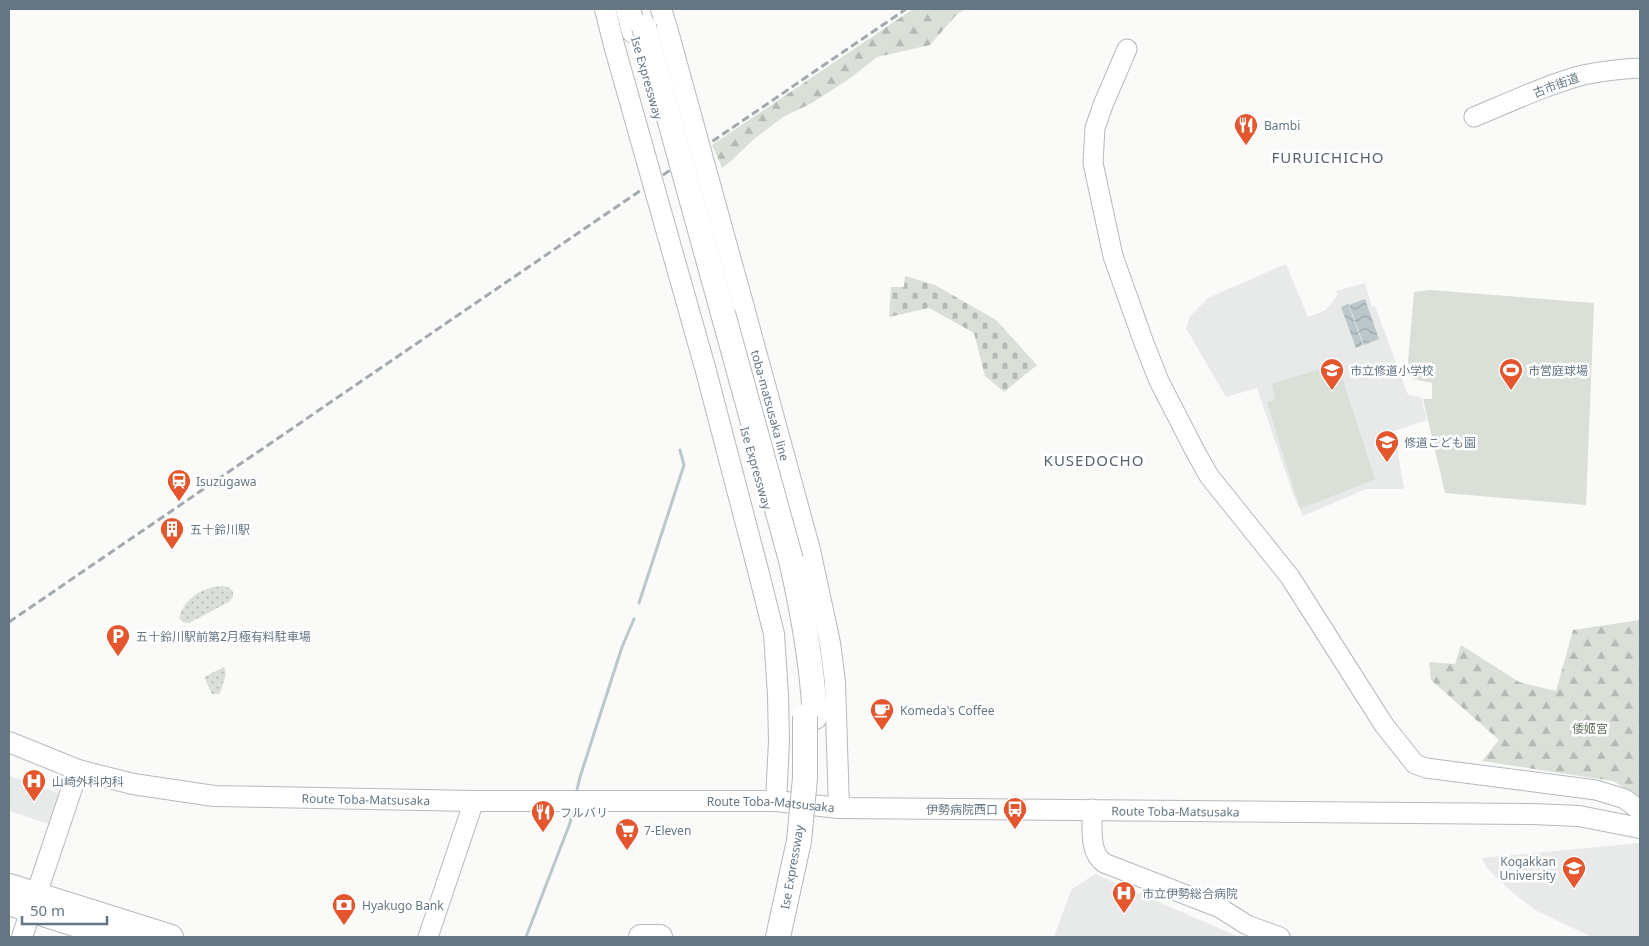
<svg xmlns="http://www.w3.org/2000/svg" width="1649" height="946" font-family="'Noto Sans','Noto Sans JP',sans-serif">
<defs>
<pattern id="grass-dots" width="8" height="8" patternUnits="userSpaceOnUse" patternTransform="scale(1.25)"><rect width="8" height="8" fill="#dadfd7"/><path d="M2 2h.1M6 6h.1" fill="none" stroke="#b4b9b4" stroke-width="1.8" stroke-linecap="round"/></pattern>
<pattern id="forest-firs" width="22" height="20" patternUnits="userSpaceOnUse" patternTransform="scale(1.25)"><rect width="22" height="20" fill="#dadfd7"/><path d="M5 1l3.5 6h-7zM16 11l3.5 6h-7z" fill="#b4b9b4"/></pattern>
<pattern id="cemetery-stones" width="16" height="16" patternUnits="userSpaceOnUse" patternTransform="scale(1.25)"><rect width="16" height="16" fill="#dadfd7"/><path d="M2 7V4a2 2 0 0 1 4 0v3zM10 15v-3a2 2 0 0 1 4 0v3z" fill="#b4b9b4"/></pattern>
<pattern id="water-waves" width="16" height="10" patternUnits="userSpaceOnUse" patternTransform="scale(1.25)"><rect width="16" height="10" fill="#bbc7cb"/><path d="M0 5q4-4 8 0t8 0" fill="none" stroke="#9ca6aa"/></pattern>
</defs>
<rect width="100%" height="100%" fill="#fafaf8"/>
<path fill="#e8e9e9" d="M1286 264 1308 317 1326 310 1337 296 1336 291 1365 283 1372 307 1375 306 1408 395 1421 397 1427 420 1394 431 1404 489H1366L1303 516 1293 494 1257 388 1226 397 1186 328 1190 316 1208 298Z
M9 776 62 794 52 825 9 811Z
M1640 843V937H1592L1537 911 1517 896 1500 881 1487 868 1482 858Z
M1095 874 1239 937H1054L1071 890Z"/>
<path fill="url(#grass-dots)" d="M224 586 230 588 233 592V597L229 602 189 623 183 622 179 618C184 598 204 586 224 586Z
M224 667 226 674 220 694H212L204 677Z"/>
<path fill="url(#forest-firs)" d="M913 9H966L958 13 930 45 877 57 849 79 812 103 783 117 754 139 731 161 722 168 712 145Z
M1640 620V797L1613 781 1482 761 1499 740 1431 680 1429 662 1455 664 1461 645 1519 682 1556 691 1573 630Z"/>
<path fill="url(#cemetery-stones)" d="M905 276 935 285 996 320 1037 365 1004 392 985 376 974 333 929 308 889 317 891 287H904Z"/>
<path fill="#dadfd7" d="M1430 290 1594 303 1586 505 1445 493 1423 399H1432V383L1412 379 1408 361 1414 292Z
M1327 367 1341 374 1375 479 1300 509 1267 402 1275 400 1272 384Z"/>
<path fill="url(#water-waves)" d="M1365 299 1379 339 1364 345 1349 305Z
M1348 304 1363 345 1356 348 1341 307Z"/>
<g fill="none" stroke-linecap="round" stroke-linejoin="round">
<path stroke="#bbc7cb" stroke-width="3" d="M639 603 684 465 680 450
M576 794 580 777 622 647 634 619
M526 937 570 823 573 807"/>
<g stroke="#b3babf" stroke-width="21">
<path id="secondary" d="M1127 49 1103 105 1095 128 1093 163 1113 256 1144 343 1159 381 1194 449 1209 476 1290 577 1384 725 1415 764 1426 768 1596 790 1625 799 1639 810
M1474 117C1510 102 1546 85 1583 75 1602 71 1621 69 1640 68
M1092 809C1093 827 1088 851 1104 863L1220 908 1247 925 1280 937
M428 937 474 801"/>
</g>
<g stroke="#b5babe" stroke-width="22">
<g id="primary">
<path d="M605 9 614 45"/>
<path d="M661 9 667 28"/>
<path id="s1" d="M743 304 810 550 830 643 835 682 839 808"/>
<path d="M706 371 758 570 774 634 778 695 779 741 776 801"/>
<path id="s2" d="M9 742 78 770 133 784 214 796 474 801H776L839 808 1532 814 1579 816 1640 828"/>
<path d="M22 937 78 770"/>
</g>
</g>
<g stroke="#b4b9bd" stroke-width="26">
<path id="highway" d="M628 9 634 31
M791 560C803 612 812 664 815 717
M9 886 171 937
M9 903 115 937
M641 937H660
M778 937 799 841"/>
</g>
<use href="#secondary" stroke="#fff" stroke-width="19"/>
<use href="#primary" stroke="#fff" stroke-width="20"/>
<use href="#highway" stroke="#fff" stroke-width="24"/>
<path stroke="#a2aab0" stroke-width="3" stroke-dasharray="8 4" stroke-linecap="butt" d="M9 622 906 9"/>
<g stroke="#b5babe" stroke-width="22" stroke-linecap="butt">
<path id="primary-bridge" d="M667 28 743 304
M614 45 706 371"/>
</g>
<g stroke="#b4b9bd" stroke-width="26" stroke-linecap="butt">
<path id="highway-bridge" d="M644 27 791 560
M799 841 805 778V716"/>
</g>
<use href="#primary-bridge" stroke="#fff" stroke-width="20"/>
<use href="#highway-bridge" stroke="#fff" stroke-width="24"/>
</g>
<defs>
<g id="restaurant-pin" transform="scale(1.25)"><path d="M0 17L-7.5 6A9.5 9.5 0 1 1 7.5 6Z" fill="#e4572e" stroke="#fff"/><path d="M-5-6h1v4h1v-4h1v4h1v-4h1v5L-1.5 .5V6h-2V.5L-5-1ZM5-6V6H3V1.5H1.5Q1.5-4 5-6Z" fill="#fff"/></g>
<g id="school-pin" transform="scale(1.25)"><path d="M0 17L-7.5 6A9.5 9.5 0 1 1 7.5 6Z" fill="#e4572e" stroke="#fff"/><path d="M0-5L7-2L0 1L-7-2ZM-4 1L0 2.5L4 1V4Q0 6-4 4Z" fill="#fff"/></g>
<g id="stadium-pin" transform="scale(1.25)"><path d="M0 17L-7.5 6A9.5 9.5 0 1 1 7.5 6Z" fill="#e4572e" stroke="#fff"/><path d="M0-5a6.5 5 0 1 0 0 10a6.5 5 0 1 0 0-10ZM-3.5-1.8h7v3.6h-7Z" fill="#fff"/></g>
<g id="station-pin" transform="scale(1.25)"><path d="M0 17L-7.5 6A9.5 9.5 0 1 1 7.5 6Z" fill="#e4572e" stroke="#fff"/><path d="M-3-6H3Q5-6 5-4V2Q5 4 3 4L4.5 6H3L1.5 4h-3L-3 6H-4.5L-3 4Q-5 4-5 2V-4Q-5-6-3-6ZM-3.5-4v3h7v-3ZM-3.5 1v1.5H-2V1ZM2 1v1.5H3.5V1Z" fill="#fff"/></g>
<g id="building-pin" transform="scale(1.25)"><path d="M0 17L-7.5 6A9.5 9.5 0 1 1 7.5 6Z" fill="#e4572e" stroke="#fff"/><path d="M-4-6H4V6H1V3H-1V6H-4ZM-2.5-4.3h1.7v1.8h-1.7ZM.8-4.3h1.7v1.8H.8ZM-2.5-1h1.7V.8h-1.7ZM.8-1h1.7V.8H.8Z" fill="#fff"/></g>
<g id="parking-pin" transform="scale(1.25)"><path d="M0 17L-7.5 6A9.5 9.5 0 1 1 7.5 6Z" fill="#e4572e" stroke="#fff"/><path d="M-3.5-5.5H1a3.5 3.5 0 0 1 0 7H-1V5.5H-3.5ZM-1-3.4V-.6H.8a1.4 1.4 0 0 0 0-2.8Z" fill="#fff"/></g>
<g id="cafe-pin" transform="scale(1.25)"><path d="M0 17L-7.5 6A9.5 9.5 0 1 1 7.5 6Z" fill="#e4572e" stroke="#fff"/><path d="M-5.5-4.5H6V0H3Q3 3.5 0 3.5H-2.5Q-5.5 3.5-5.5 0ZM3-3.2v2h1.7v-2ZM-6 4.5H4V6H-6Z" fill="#fff"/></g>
<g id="hospital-pin" transform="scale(1.25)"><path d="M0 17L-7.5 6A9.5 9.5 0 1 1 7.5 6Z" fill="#e4572e" stroke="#fff"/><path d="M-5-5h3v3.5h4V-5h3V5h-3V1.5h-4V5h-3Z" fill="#fff"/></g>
<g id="bus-pin" transform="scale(1.25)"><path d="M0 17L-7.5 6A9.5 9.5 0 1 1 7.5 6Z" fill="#e4572e" stroke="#fff"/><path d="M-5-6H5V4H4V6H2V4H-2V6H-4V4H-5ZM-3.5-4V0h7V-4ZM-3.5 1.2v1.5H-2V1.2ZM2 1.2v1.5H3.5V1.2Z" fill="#fff"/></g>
<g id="supermarket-pin" transform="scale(1.25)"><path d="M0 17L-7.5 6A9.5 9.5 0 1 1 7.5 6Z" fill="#e4572e" stroke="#fff"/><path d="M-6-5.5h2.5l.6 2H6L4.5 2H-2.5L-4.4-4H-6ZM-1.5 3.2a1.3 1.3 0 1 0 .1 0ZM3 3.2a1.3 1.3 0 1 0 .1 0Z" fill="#fff"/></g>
<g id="university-pin" transform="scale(1.25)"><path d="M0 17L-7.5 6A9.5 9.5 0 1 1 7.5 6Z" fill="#e4572e" stroke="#fff"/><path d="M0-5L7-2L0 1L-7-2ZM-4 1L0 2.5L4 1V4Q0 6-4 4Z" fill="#fff"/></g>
<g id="bank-pin" transform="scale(1.25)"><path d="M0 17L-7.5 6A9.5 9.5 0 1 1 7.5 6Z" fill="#e4572e" stroke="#fff"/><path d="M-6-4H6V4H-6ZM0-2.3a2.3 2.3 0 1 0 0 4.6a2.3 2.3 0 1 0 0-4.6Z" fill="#fff"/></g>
</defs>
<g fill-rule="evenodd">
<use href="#restaurant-pin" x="1246" y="125"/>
<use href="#school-pin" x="1332" y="370"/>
<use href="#stadium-pin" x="1511" y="370"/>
<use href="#school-pin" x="1387" y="442"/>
<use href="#station-pin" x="179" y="481"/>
<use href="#building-pin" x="172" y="529"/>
<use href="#parking-pin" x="118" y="636"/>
<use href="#cafe-pin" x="882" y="710"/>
<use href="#hospital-pin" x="34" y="781"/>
<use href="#bus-pin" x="1015" y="809"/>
<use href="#restaurant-pin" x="543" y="812"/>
<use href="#supermarket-pin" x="627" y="830"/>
<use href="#university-pin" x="1574" y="868"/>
<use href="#hospital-pin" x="1124" y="893"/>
<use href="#bank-pin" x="344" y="905"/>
</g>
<g text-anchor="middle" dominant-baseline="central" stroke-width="5" stroke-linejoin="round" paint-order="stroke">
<g font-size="12" fill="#657683" stroke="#fff">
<text transform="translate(647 78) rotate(74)">Ise Expressway</text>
<text transform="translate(1556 85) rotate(-20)">古市街道</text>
<text stroke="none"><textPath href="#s1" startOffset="105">toba-matsusaka line</textPath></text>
<text transform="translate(756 468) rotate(74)">Ise Expressway</text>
<text stroke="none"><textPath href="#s2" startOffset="365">Route Toba-Matsusaka</textPath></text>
<text stroke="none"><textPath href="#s2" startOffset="770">Route Toba-Matsusaka</textPath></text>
<text stroke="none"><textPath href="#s2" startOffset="1175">Route Toba-Matsusaka</textPath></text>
<text transform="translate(792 867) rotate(-80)">Ise Expressway</text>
</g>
<g font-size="12" fill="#657683" stroke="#fff" text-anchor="start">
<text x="1264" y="125">Bambi</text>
<text x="1350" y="370">市立修道小学校</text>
<text x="1528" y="370">市営庭球場</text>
<text x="1404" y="442">修道こども園</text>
<text x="196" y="481">Isuzugawa</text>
<text x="190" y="529">五十鈴川駅</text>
<text x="136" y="636">五十鈴川駅前第2月極有料駐車場</text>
<text x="900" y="710">Komeda's Coffee</text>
<text x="52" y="781">山崎外科内科</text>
<text x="998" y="809" text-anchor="end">伊勢病院西口</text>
<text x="560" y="812">フルバリ</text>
<text x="644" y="830">7-Eleven</text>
<text x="1556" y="861" text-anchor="end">Kogakkan<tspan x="1556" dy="14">University</tspan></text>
<text x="1142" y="893">市立伊勢総合病院</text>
<text x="362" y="905">Hyakugo Bank</text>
</g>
<g font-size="12" fill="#687a64" stroke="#fff">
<text x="1590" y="728">倭姬宮</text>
</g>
<g font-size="15" letter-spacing="1" fill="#57646e" stroke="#fff">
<text x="1328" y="157">FURUICHICHO</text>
<text x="1094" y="460">KUSEDOCHO</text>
</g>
</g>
<rect width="1649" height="946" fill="none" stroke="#657683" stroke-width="20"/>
<path d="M22 916v8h85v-8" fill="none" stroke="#657683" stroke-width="2.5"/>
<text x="30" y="916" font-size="15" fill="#657683" stroke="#ffffff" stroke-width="4" paint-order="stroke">50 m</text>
</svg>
